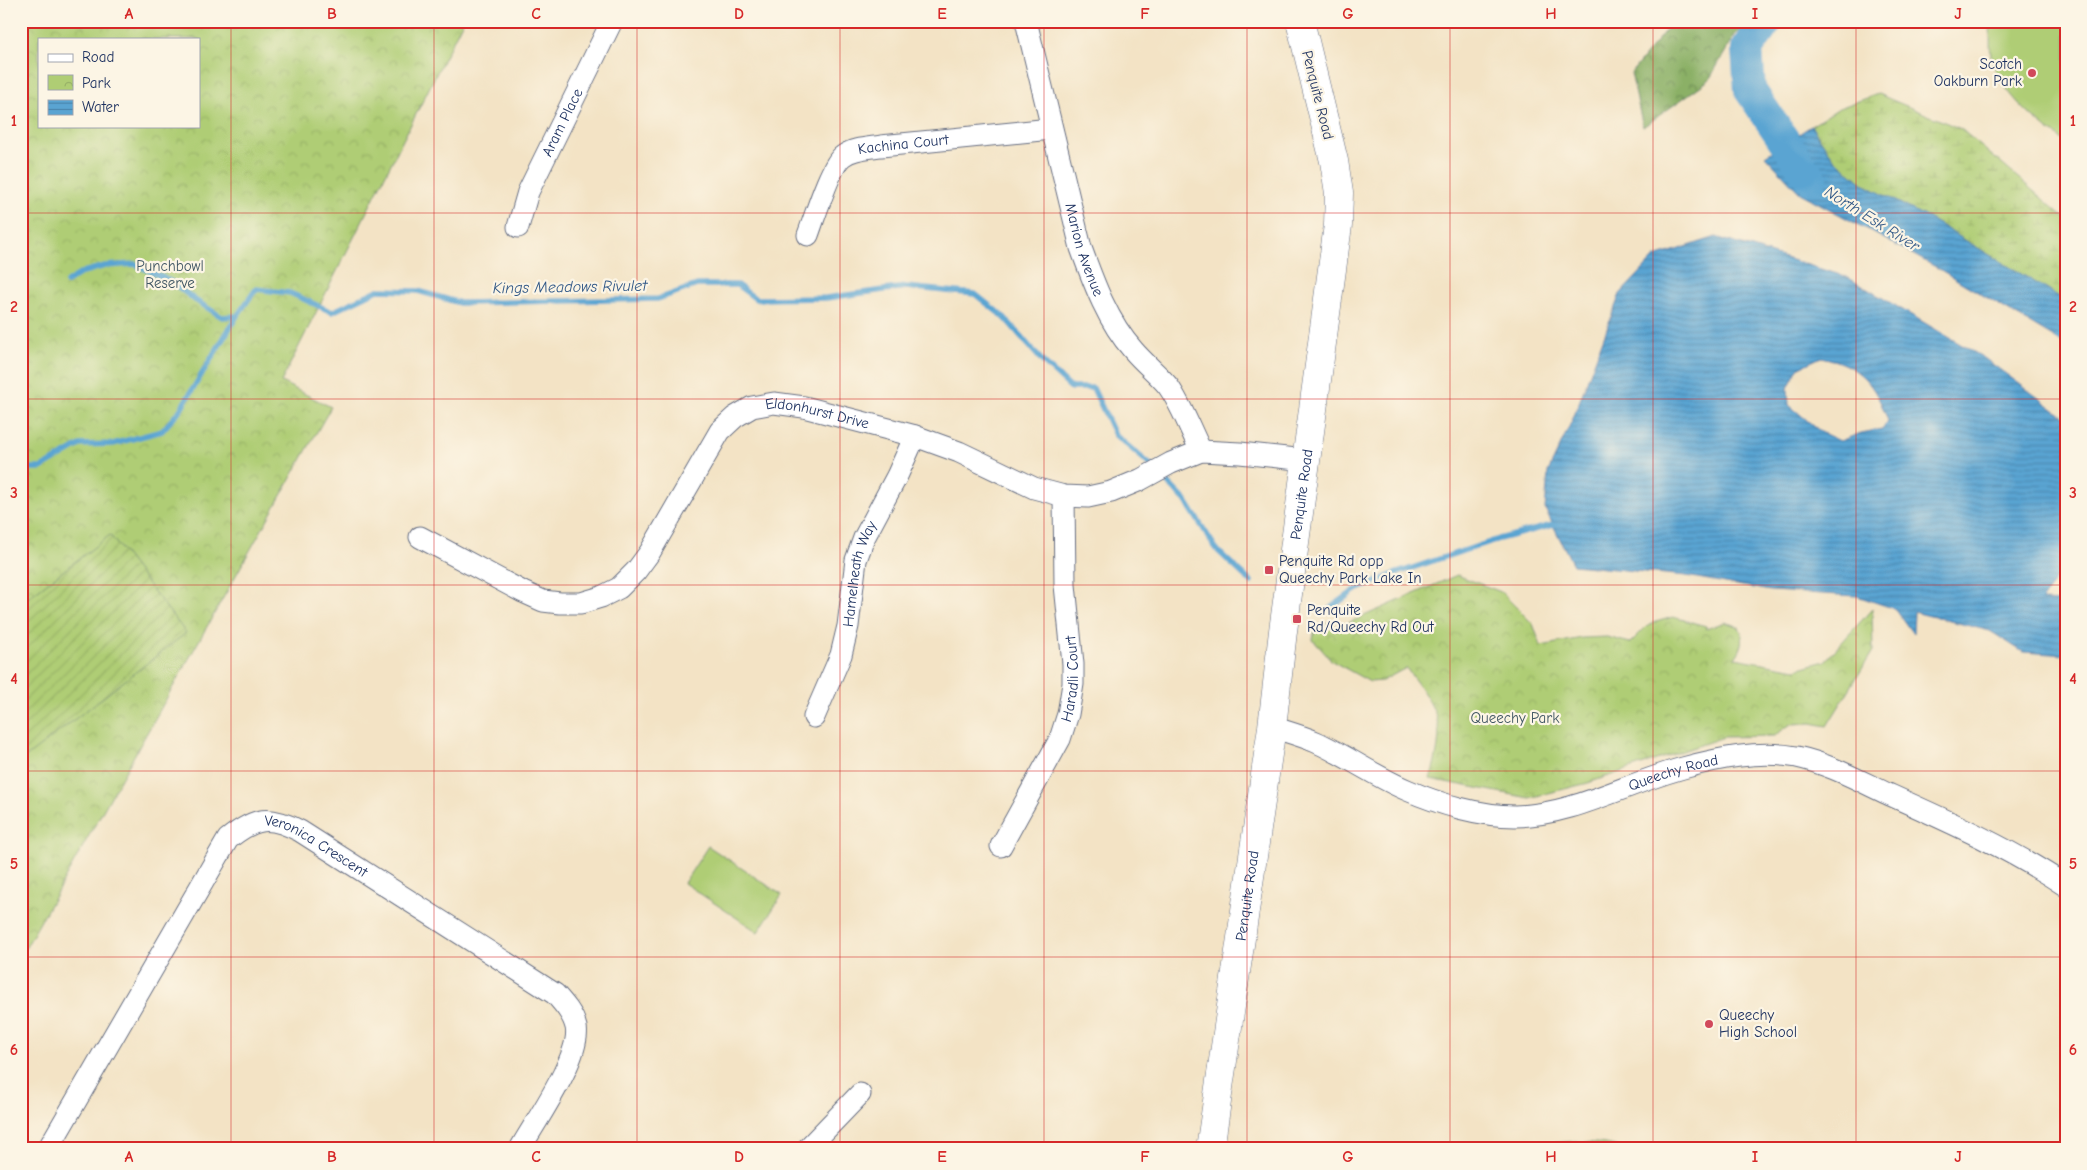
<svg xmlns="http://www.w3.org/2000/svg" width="2087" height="1170" font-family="'Comic Neue',sans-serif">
<defs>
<pattern id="forest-crowns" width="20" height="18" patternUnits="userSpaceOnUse" patternTransform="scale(1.25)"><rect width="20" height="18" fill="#8bb066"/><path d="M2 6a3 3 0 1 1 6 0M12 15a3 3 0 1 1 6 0" fill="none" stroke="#719057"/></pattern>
<pattern id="wetland-marsh" width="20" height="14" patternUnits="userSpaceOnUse" patternTransform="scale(1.25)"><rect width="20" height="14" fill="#afcd74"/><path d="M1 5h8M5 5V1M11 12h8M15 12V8" fill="none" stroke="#96b067"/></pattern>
<pattern id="park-crowns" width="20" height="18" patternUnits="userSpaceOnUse" patternTransform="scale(1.25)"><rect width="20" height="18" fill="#afcd74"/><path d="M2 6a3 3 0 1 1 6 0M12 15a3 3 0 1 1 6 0" fill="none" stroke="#96b067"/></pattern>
<pattern id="garden-furrows" width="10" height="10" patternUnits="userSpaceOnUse" patternTransform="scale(1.25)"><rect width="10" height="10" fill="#afcd74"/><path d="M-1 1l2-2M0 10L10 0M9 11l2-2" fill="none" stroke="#96b067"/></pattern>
<pattern id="water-rules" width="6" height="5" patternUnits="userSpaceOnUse" patternTransform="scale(1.25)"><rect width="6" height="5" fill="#5aa4d2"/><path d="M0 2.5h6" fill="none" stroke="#4a86ae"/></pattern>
</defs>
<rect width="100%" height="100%" fill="#fcf5e5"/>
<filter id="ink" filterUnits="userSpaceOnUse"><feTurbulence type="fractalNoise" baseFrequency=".02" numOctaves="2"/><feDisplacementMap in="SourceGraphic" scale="10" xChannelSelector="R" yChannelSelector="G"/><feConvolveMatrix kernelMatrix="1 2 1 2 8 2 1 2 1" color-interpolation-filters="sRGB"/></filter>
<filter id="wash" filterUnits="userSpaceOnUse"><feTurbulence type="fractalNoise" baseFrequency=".0096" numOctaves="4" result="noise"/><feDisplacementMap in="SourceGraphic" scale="20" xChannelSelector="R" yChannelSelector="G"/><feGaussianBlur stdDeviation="1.12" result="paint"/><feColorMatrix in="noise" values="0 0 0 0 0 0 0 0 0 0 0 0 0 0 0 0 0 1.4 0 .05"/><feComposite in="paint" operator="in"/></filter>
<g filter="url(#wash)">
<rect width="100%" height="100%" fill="#f3e3c5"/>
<path fill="url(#forest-crowns)" stroke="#537062" d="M1673 21H1751L1735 35 1709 80 1643 127 1631 73Z"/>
<path fill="url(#wetland-marsh)" stroke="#657e69" d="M1878 94 1961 129 2066 219V301L1930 219 1865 185 1836 161 1811 126 1839 108Z"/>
<path fill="url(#park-crowns)" stroke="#657e69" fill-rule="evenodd" d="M21 21H463L281 382 331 407 21 956ZM39 39H199V126H39Z
M1457 575 1501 592 1533 624 1541 646 1582 638 1607 637 1630 643 1649 624 1673 617 1706 626V629L1725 622 1739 627C1745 639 1743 647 1735 658L1796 669 1825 661 1872 609 1873 651 1827 726 1811 723 1791 724 1774 736 1724 737 1588 783 1529 798 1430 779C1447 724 1439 712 1406 668L1382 681 1370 682 1332 661 1313 640 1315 627 1323 623 1339 627Z"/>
<path fill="url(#garden-furrows)" stroke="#657e69" d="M110 535 186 633 21 761V603Z"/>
<path fill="#afcd74" stroke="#657e69" d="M1990 21H2066V142C2039 126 1997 89 1991 56 1989 45 1991 32 1990 21Z
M708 846 782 895 758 932 684 883Z
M1575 1141 1606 1144 1629 1149H1527L1542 1144Z"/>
<path fill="url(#water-rules)" stroke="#3a6a98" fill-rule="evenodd" d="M1811 126 1836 161 1865 185 1930 219 2066 301V345L1934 266 1800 193 1765 156Z
M1716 237 1847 277 1984 358 2066 418V563L2041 601 2066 602V655L2023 652 1990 631 1914 612 1913 634 1895 609 1857 596 1771 591 1686 576 1573 565 1545 509 1548 472 1574 416 1620 294 1655 257ZM1821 357C1860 365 1875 384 1888 421L1882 429 1861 433 1840 441 1821 432 1789 405 1788 388 1798 368Z"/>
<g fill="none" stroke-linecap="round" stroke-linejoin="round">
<path stroke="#5aa4d2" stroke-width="5.5" d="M67 282 83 272 105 266 135 264 172 282 195 300 222 317 237 316
M21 468H41L80 445 113 444 162 431 180 410 237 316 256 289 290 293 332 312 378 290 418 291 460 303 658 299 697 285H737L756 299 826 298 906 287 975 294 1005 318 1043 362 1071 388H1093L1115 435 1153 467
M1159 474 1185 500 1217 550 1251 582
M1325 612 1354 591 1394 574 1499 539 1553 525"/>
<path stroke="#5aa4d2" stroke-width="32" d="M1767 21 1747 49 1750 90 1804 170 1811 178"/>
</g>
</g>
<g filter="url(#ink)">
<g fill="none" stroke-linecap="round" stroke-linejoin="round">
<g stroke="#676e82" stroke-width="23">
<g id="minor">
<path id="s1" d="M1026 21 1081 248C1094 284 1108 322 1133 350 1144 363 1157 373 1168 386 1181 404 1191 431 1201 451"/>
<path id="s2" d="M518 227 528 192 612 21"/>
<path id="s3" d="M808 235C814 219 831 164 843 156 853 148 869 148 881 146L1051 129"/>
<path id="s4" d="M420 537 523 592 543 601 560 603H581L601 597 619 588 636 571 650 552 720 431 735 417 752 407 774 403 804 407 915 436 959 452 1034 488 1064 496 1088 497 1111 492 1140 480 1171 463 1201 451 1240 453 1306 460"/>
<path id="s5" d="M814 717 841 655 848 626 856 560 864 538 897 476 915 436"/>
<path id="s6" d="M1272 727C1287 732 1302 736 1316 742 1347 756 1376 777 1407 790 1439 804 1480 816 1515 816 1574 815 1627 783 1683 768 1719 758 1759 750 1797 757 1829 764 1858 780 1888 794 1948 821 2011 849 2066 886"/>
<path id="s7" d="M1001 846 1060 739 1068 714 1073 684V664L1065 585 1064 496"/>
<path id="s8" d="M48 1149 228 839C256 817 269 815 300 831L555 994C564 1004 573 1014 576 1027 582 1055 535 1122 520 1149"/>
<path d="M807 1149 860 1094"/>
</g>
</g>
<g stroke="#676e82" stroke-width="29">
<g id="tertiary">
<path id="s9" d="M1210 1149 1272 727 1283 631 1338 225 1339 193 1334 161 1300 21"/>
</g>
</g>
<use href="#minor" stroke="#fff" stroke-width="21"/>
<use href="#tertiary" stroke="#fff" stroke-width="28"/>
</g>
</g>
<path fill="none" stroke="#d62828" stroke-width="1" stroke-opacity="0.55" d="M231 21V1149M434 21V1149M637 21V1149M840 21V1149M1044 21V1149M1247 21V1149M1450 21V1149M1653 21V1149M1856 21V1149M21 213H2066M21 399H2066M21 585H2066M21 771H2066M21 957H2066"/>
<g fill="#d1495b" stroke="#fcf5e5" stroke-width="2">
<circle cx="2032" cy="73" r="5"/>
<rect x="1264" y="565" width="10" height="10" rx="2.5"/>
<rect x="1292" y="614" width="10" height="10" rx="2.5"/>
<circle cx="1709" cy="1024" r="5"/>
</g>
<g text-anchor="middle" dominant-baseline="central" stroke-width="4.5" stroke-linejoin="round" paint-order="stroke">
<g font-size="15" fill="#1b2f5e" stroke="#fcf5e5" text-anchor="start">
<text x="2022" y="64" text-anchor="end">Scotch<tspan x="2022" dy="17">Oakburn Park</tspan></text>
<text x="1279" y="561">Penquite Rd opp<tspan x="1279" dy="17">Queechy Park Lake In</tspan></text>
<text x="1307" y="610">Penquite<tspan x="1307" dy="17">Rd/Queechy Rd Out</tspan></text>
<text x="1719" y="1015">Queechy<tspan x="1719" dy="17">High School</tspan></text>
</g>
<g font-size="15" fill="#1b2f5e" stroke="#fcf5e5">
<text transform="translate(1318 95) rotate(76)">Penquite Road</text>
<text stroke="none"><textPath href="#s2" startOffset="114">Aram Place</textPath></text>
<text stroke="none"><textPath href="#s3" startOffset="149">Kachina Court</textPath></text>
<text stroke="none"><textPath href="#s1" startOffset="236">Marion Avenue</textPath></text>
<text stroke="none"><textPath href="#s4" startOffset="512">Eldonhurst Drive</textPath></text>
<text stroke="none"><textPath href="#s9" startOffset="661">Penquite Road</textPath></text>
<text stroke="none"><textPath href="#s5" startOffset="151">Hamelheath Way</textPath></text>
<text stroke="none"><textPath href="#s7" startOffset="184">Haradli Court</textPath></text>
<text stroke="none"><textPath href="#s6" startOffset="426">Queechy Road</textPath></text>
<text stroke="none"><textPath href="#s8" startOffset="458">Veronica Crescent</textPath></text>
<text stroke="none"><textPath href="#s9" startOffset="256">Penquite Road</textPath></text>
</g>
<g font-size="15" fill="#405664" stroke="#fcf5e5">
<text x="170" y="266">Punchbowl<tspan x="170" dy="17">Reserve</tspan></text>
<text x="1515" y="718">Queechy Park</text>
</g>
<g font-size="16" font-style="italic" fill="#315887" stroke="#fcf5e5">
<text transform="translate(1872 219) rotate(32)">North Esk River</text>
<text transform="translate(570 287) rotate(-1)">Kings Meadows Rivulet</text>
</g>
</g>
<rect width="2087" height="1170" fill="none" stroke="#fcf5e5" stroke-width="55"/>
<rect x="38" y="38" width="162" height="90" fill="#fcf5e5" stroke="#a2a6af"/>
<rect x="48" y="54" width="25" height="8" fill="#ffffff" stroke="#a2a6af"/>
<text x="82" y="62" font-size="15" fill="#1b2f5e">Road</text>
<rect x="48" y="75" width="25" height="15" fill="url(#park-crowns)" stroke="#a2a6af"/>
<text x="82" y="88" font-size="15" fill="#1b2f5e">Park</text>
<rect x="48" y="100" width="25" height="15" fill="url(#water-rules)" stroke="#a2a6af"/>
<text x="82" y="112" font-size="15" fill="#1b2f5e">Water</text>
<rect x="28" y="28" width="2032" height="1114" fill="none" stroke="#d62828" stroke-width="2"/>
<g font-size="16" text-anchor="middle" font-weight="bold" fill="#d62828">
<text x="129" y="19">A</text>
<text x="332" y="19">B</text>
<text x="536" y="19">C</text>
<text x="739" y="19">D</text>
<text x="942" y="19">E</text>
<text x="1145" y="19">F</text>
<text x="1348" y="19">G</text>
<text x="1551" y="19">H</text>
<text x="1755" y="19">I</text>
<text x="1958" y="19">J</text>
<text x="14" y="126">1</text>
<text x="2073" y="126">1</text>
<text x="14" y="312">2</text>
<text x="2073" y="312">2</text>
<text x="14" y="498">3</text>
<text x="2073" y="498">3</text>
<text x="14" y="684">4</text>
<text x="2073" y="684">4</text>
<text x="14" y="869">5</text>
<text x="2073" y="869">5</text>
<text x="14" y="1055">6</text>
<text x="2073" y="1055">6</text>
<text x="129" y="1162">A</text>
<text x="332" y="1162">B</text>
<text x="536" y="1162">C</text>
<text x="739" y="1162">D</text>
<text x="942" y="1162">E</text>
<text x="1145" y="1162">F</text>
<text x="1348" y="1162">G</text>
<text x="1551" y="1162">H</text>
<text x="1755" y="1162">I</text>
<text x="1958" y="1162">J</text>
</g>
</svg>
